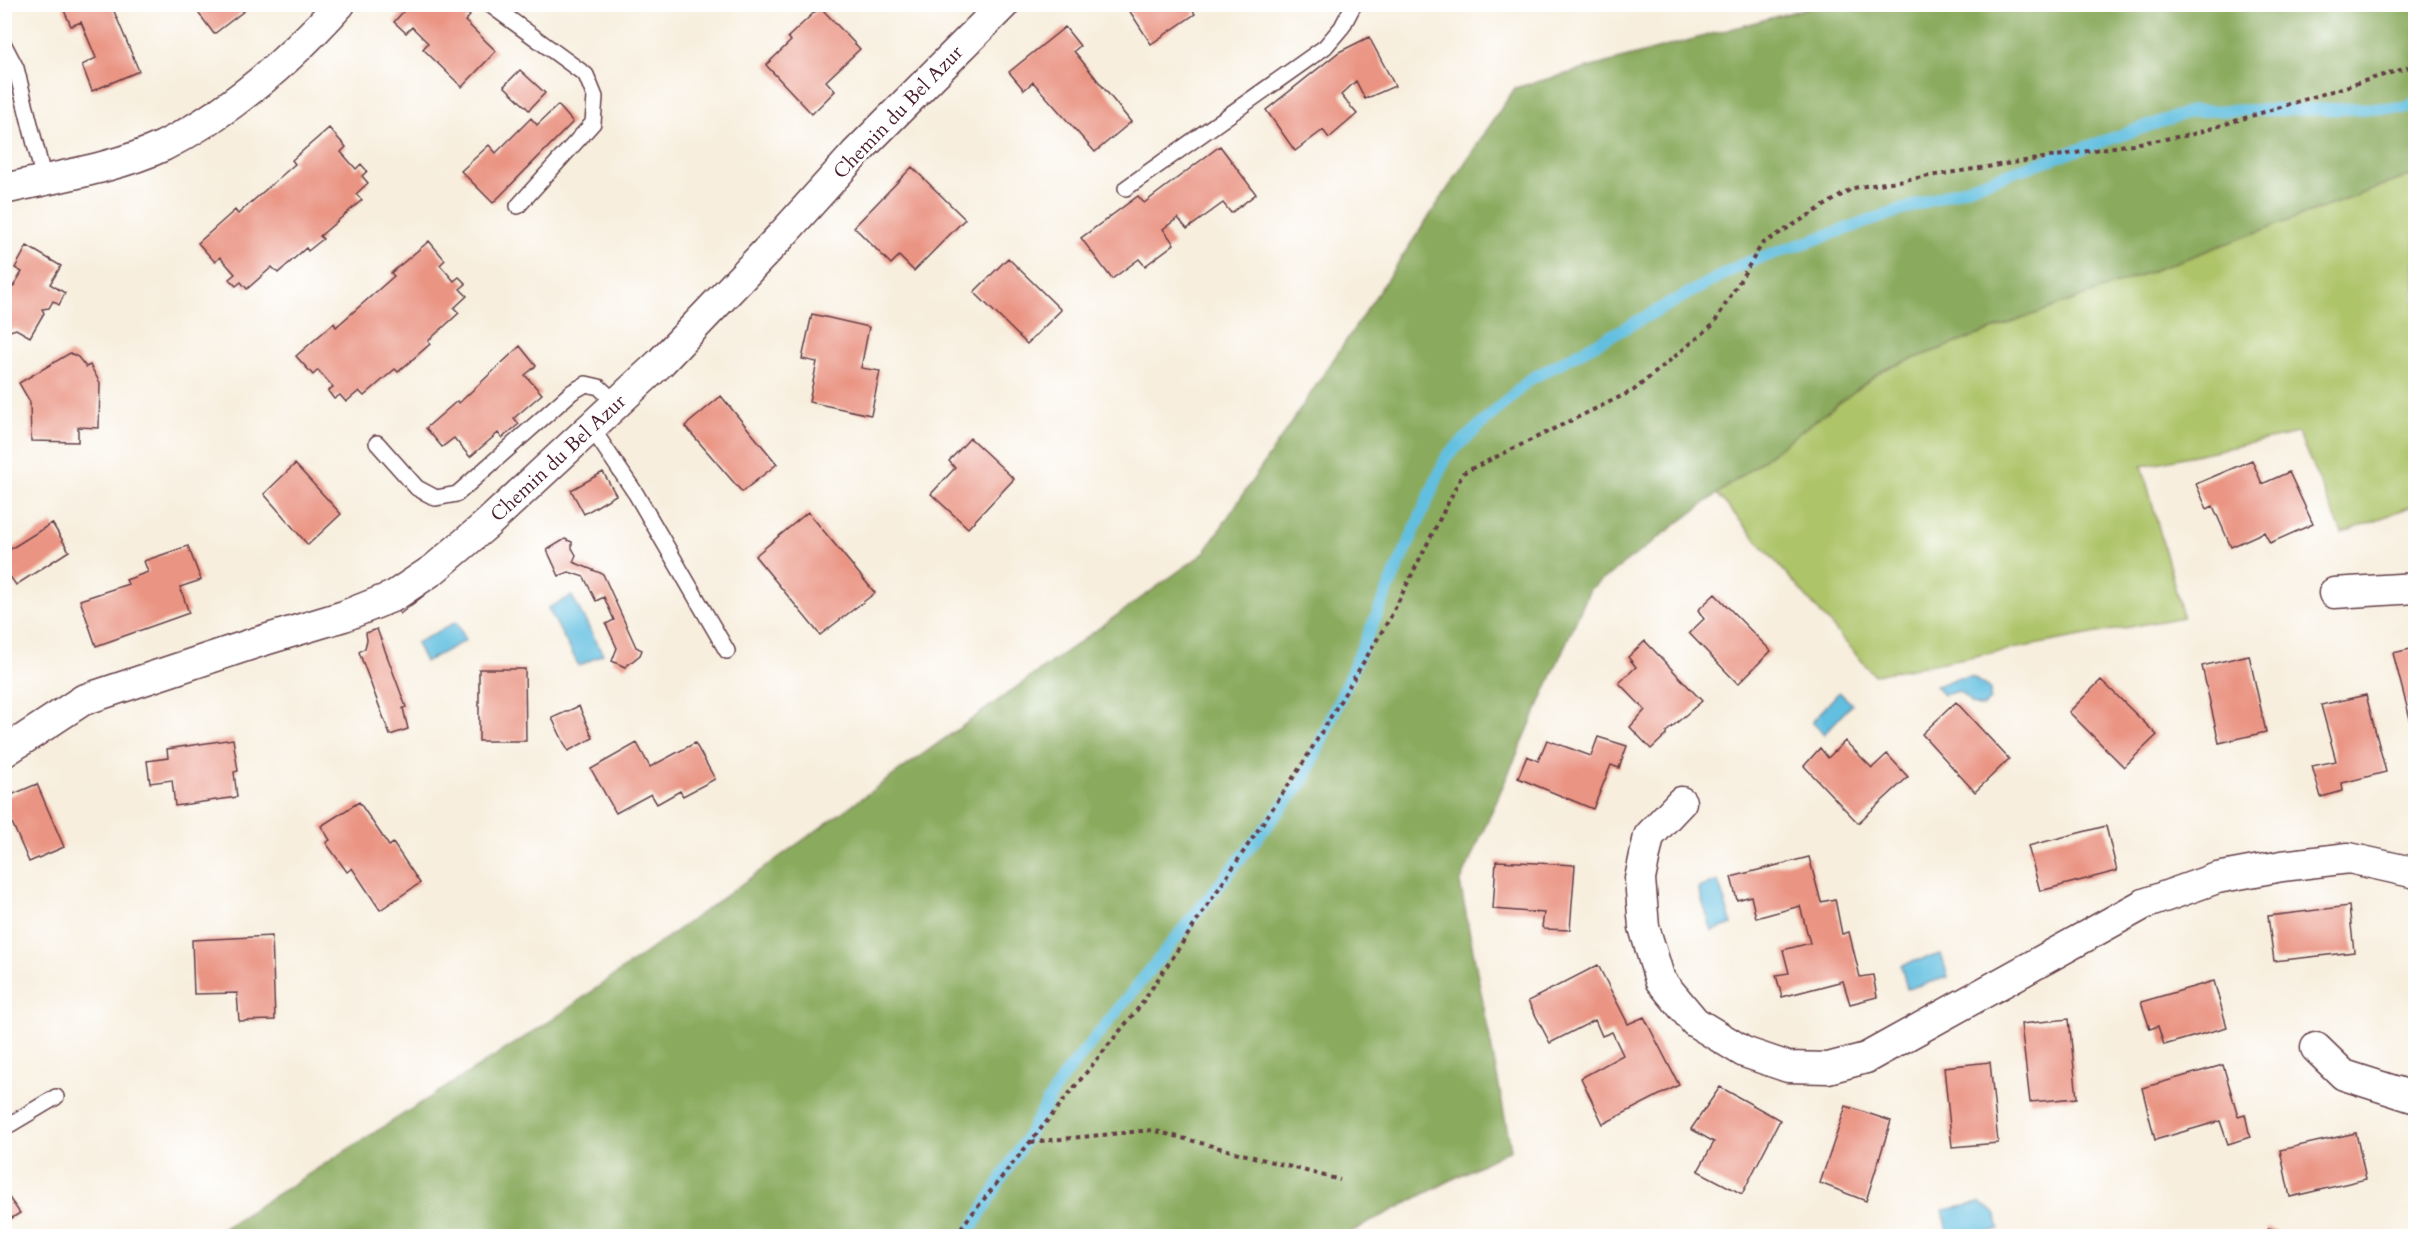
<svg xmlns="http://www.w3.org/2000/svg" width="2420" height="1241" font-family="Cardo,serif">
<rect width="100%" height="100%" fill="#fff"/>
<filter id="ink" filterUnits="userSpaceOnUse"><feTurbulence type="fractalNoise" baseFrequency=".0167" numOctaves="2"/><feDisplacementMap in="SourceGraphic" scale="12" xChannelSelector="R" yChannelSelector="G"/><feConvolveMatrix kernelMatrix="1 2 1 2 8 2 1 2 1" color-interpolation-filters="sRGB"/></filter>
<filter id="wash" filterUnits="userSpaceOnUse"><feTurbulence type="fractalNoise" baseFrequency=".008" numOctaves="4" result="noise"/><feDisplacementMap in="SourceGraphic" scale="24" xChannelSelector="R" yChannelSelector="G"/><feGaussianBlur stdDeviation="1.35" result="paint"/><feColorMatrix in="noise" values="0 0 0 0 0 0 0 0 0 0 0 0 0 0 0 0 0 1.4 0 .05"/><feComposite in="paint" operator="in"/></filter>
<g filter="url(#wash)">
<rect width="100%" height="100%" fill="#f7eedd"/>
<path fill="#adc469" stroke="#7c724a" stroke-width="1.5" d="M2415 174V505L2342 533 2298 433 2142 466 2183 617 1874 675 1717 494 1883 370Z"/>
<path fill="#8aaa5d" stroke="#6a6444" stroke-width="1.5" d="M1818 5H2415V174L1883 370 1590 589 1460 883 1511 1149 1343 1236H211L549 1022 1204 553 1515 88Z"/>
<path fill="#62bfe0" stroke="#566f86" stroke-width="1.5" d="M572 596 603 654 579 666 548 608Z
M456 622 466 640 425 662 416 643Z
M1972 677 1990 689V700L1982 707 1973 704 1959 691 1943 695 1936 686 1957 678Z
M1839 692 1852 704 1824 734 1812 722Z
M1718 881 1732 924 1712 931 1698 888Z
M1941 954 1948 977 1907 989 1901 965Z
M1981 1203 1997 1215 1999 1230 1949 1236 1943 1210Z"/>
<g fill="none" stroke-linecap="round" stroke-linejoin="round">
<path stroke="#62bfe0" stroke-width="12" d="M967 1236 1061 1080 1304 780 1447 456 1529 380 1743 264 2192 111 2404 108 2416 104"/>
</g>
<g id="blocks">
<path fill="#ea9483" d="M71 4H111L139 71 92 91 82 65 96 58 81 22 71 26 63 8Z
M192 4H253L214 34Z
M410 4H457L470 16 465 21 496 51 462 87 423 49 428 43 412 27 406 33 394 22Z
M1125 4H1189L1195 14 1151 44Z
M820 7 860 49 826 81 835 91 812 114 766 65 791 41 788 37Z
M1065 27 1080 46 1074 51 1131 122 1095 152 1033 82 1024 90 1009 72Z
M1369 37 1395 86 1365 99 1356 81 1341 95 1357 114 1329 138 1323 130 1295 151 1266 110 1339 52Z
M520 70 545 93 529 110 504 86Z
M558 105 573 122 493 203 461 171 489 145 496 153 531 118 537 125Z
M329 128 346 147 341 152 356 169 361 164 367 171 362 176 368 183 356 194 362 200 320 236 323 239 308 251 306 248 278 273 272 267 247 289 241 282 236 286 229 279 235 274 220 257 215 262 198 243 235 210 238 214 295 164 292 160Z
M1220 146 1256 194 1231 213 1223 203 1187 229 1178 218 1163 229 1174 244 1145 266 1139 259 1112 279 1081 238 1138 196 1144 203Z
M912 167 965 219 914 271 899 256 891 264 854 227Z
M429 241 445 260 440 265 454 281 459 277 466 284 460 289 467 296 454 308 459 313 428 341 430 344 398 372 395 369 364 396 359 391 346 402 340 395 334 399 328 391 333 387 318 370 313 375 296 356 334 323 336 327 394 276 391 273Z
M27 246 61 266 50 284 65 293 59 305 53 301 49 308 42 309 44 313 30 337 16 329 4 333V282L13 287 22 272 15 268Z
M1008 258 1061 310 1027 344 974 292Z
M812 314 869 327 861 368 880 371 871 415 809 402 817 362 802 359Z
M520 346 536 366 525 375 542 394 514 418 519 424 502 438 498 433 470 457 454 438 442 447 426 428 457 401 459 403Z
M70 353 78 357 86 367 90 365 100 383 99 428 78 427V442L31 441 30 402 19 383Z
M721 396 777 464 742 492 685 426Z
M970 438 1014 479 968 528 931 494 955 468 949 461Z
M2252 460 2262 484 2289 472 2313 524 2270 543 2264 532 2231 547 2213 506 2207 509 2196 484Z
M295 464 341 514 308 545 264 494Z
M603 472 616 495 584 514 571 490Z
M808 512 875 593 820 635 755 556Z
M52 523 69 551 16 585 4 568V553Z
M565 539 572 542V548L576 555 573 562 603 574 636 647 642 650 640 655 625 667 612 661 617 648 606 624 614 620 604 597 596 601 584 577 569 572 559 576 547 550Z
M188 546 201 580 180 587 189 613 96 646 80 600 128 584 126 580 148 572 144 561Z
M1715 594 1771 651 1738 684 1689 633 1704 619 1698 610Z
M422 595 423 596 400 614 397 609Z
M377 629 406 707 403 708 408 729 390 735 359 652 365 648 367 640 366 633Z
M1645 641 1702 701 1666 732V735L1651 749 1630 727 1645 710 1619 683 1636 667 1628 657Z
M2415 648V734H2414L2393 653Z
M2249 655 2266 732 2219 743 2202 666Z
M479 669H525L526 741H479Z
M2101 680 2157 735 2124 767 2069 712Z
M2366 695 2386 772 2342 783 2343 791 2321 797 2312 766 2336 761 2321 705Z
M1956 702 2009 759 1975 792 1922 734Z
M579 706 593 738 568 751 552 718Z
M1598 737 1627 746 1619 768 1611 765 1593 809 1518 778 1527 756 1538 761 1547 740 1591 756Z
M233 739 238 771 234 772 237 797 175 806 172 780 150 783 147 761 168 758 167 749Z
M1845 741 1872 768 1887 754 1908 777 1858 823 1804 766 1820 748 1828 758Z
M637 743 650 767 695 743 715 779 683 796 680 791 657 804 651 794 616 813 591 769Z
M37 784 64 847 29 862 4 804V798Z
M359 802 389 846 393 843 420 883 380 910 352 868 347 872 326 843 330 840 321 826Z
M2106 826 2117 871 2040 891 2028 846Z
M1809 857 1821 902 1835 899 1842 934 1849 932 1860 977 1873 975 1877 997 1850 1004 1843 981 1782 997 1776 975 1789 973 1783 950 1810 943 1800 906 1756 918 1751 896 1737 900 1731 877Z
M1496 861 1575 865 1570 930 1544 929 1542 927 1544 913 1493 909Z
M2349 906 2354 952 2274 961 2268 916Z
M272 936 275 1020 239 1021 237 993 194 994 192 940Z
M1598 965 1628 1024 1644 1017 1679 1085 1603 1124 1581 1078 1623 1055 1612 1032 1602 1036 1595 1020 1550 1043 1528 1001Z
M2214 981 2227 1027 2164 1045 2158 1026 2150 1029 2141 1002Z
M2069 1019 2077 1098 2030 1102 2021 1024Z
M1990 1062 1998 1143 1952 1147 1944 1067Z
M2223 1065 2238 1116 2245 1114 2250 1137 2228 1144 2220 1121 2155 1140 2142 1088Z
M1720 1087 1780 1120 1742 1194 1698 1171 1714 1142 1691 1129Z
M1846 1106 1891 1121 1866 1201 1820 1183Z
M2356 1133 2366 1179 2290 1197 2280 1150Z
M4 1191 20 1213 4 1223Z
M2268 1228 2293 1236H2265Z"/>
</g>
</g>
<g filter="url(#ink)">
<use href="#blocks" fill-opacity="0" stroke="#643e46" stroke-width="1.5"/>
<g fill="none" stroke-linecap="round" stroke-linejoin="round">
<g stroke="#643e46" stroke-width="18">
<path id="lane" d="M489 4 586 75 595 97 593 123 518 206
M4 45 16 68 44 180
M1126 188 1325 47 1342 27 1354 4
M591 427 636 494 727 651
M377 443 417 488 436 498 457 494 572 392 586 384 599 387 616 403
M4 1128 56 1097"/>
</g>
<g stroke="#643e46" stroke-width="33">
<path id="street" d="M4 189C55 177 116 168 163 146 231 112 289 61 340 4
M2334 593 2416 588
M4 752 83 700 258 642 344 616 394 596 434 569 486 525 660 363 781 236 855 154 1004 4
M1681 802 1649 836 1640 879 1644 927 1660 980 1695 1022 1744 1052 1788 1067 1828 1068 1866 1058 2144 904 2217 878 2282 866 2349 858 2416 873
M2316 1048 2344 1075 2416 1098"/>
</g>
<path stroke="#643e46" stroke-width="4" stroke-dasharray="4.5 4.5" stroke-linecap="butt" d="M1031 1142 1152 1130 1340 1180
M946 1236 955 1235 1140 1006 1303 763 1390 618 1463 473 1634 390 1713 325 1762 244 1853 188 2190 135 2416 65"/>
<use href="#lane" stroke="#fff" stroke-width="15"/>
<use href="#street" stroke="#fff" stroke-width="30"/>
</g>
</g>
<g text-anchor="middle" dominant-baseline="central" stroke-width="6" stroke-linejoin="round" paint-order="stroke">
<g font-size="20" fill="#4a1f2b" stroke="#fff">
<text transform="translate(898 112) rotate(-46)">Chemin du Bel Azur</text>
<text transform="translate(558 458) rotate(-43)">Chemin du Bel Azur</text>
</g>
</g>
<rect width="2420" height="1241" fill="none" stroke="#fff" stroke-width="24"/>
</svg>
